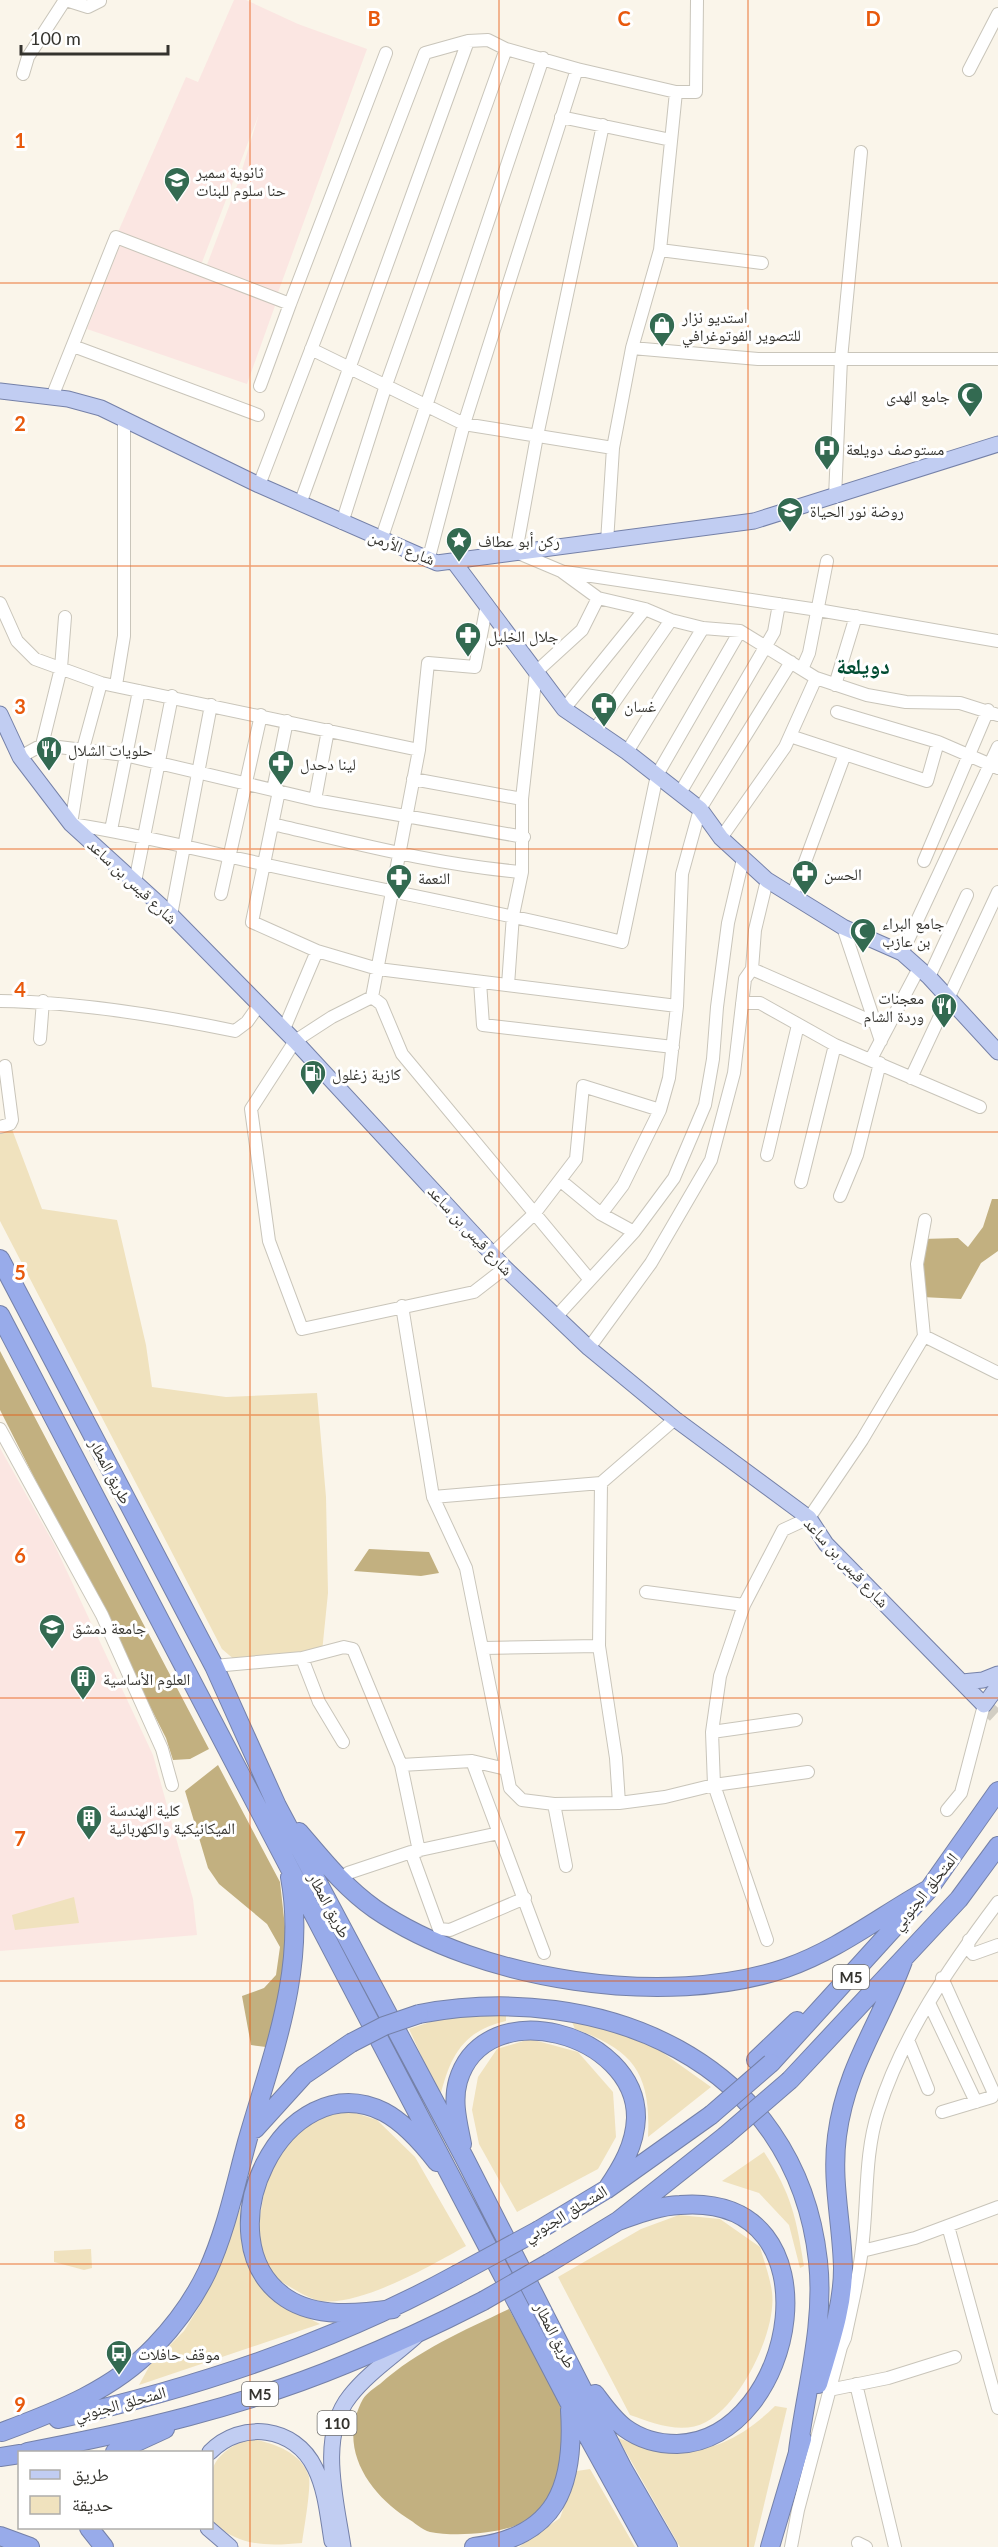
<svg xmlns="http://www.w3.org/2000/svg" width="998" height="2547" font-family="Lato,'Noto Naskh Arabic',sans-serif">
<rect width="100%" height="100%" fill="#faf5ea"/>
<path fill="#fbe6e2" d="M234 0H246L298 24 367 49 276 298 205 270 238 183 259 114 201 265 118 232 186 77 198 82Z
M121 243 276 303 247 384 87 329Z
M0 1448 55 1546 153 1755 193 1899 197 1935 0 1951Z"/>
<path fill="#f0e2be" d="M10 1124 42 1209 117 1220 146 1345 152 1387 226 1397 317 1393 326 1497 328 1593 322 1652 236 1661 222 1649 0 1221V1127Z
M74 1897 79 1923 15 1930 12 1915Z
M469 2016H506V2021C462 2031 450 2057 440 2097L409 2029 433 2021Z
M571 2020 617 2032 659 2050 711 2087 648 2137C651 2074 634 2050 575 2029Z
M530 2039 578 2052 613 2092 616 2137 598 2169 517 2212 479 2144 472 2110 478 2077 497 2049Z
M343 2109 377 2120 415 2157 466 2246C432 2265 355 2310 316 2300 301 2295 285 2283 271 2276L256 2239 267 2176 295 2128Z
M764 2152C792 2195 796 2217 804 2266L800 2268 789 2225 759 2193 722 2181Z
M244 2199 247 2201C244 2216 242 2237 246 2252 253 2281 295 2312 320 2324L139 2385 150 2365 184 2331 202 2302Z
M679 2215 720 2219 760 2247C764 2261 770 2277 772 2292 777 2331 741 2404 706 2422 682 2435 653 2423 630 2415L558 2277 641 2229Z
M91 2249 92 2268 84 2270 54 2262V2251Z
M775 2406 787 2408 754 2547H680L618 2438C680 2463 727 2453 775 2406Z
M248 2438C270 2442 302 2451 309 2477 311 2489 304 2529 302 2543 268 2546 238 2547 212 2521 212 2474 201 2461 248 2438Z
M590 2469 635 2547H519L560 2518 577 2471Z"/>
<path fill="#c2b080" d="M992 1199H998V1251L981 1263 961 1299 922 1297V1239L958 1238 968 1247 983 1227Z
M0 1351 209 1749 190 1759 173 1760 166 1738 0 1410Z
M369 1549 429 1552 439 1573 421 1576 354 1571Z
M218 1765 280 1882 287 1945 283 1983 266 2047 251 2045 242 1996 264 1988 276 1975 280 1947 267 1924 219 1884 208 1868 185 1791Z
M509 2309 569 2417 560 2495C549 2503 537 2516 524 2522 502 2534 455 2537 430 2532 422 2530 414 2522 407 2518 367 2492 337 2446 363 2399 367 2393 374 2388 380 2384 418 2350 463 2331 509 2309Z"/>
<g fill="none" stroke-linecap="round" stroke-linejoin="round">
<path stroke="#d2cec4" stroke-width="15" stroke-dasharray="15 8" stroke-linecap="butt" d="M984 1705 998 1718"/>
<g stroke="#c9c5ba" stroke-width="14">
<path id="minor" d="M66 0 88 7 100 1
M969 70 998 14
M23 74 28 57 65 0
M561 117 671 140
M603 125 537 436 516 552 561 571 598 598 645 609 671 620 703 628 740 631 816 678 867 695 906 702 960 703 998 715
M660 250 762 263
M73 346 258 415
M632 348 758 359H998
M311 349 464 424 613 448
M260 386 290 304
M52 397 116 237 290 304 386 53
M259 485 425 53 468 41 488 40 506 49 577 69 676 92H696L697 0
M835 497 841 359 861 152
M300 504 468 41
M342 523 386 385 506 49
M381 540 543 58
M607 542 613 448 632 348 660 250 676 92
M428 561 464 424 577 69
M565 572 818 610 998 641
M0 603 17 641 35 659 101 683 419 750
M802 669 809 653 827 561
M101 683 83 749 71 824C124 832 175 844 227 856 358 886 491 909 622 942L657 775 740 631
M116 685 124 636V419
M835 685 856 616
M564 709 645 609
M837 712 938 742 998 768
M594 731 671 620
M790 736 927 781 938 742
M42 745 61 668 65 617
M627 752 703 628
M20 757 42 745 125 755 315 800 524 837
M413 779 522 799
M273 790 287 721
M279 791 252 922 317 951 378 969 677 1006
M680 793 774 632 779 604
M315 800 328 730
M272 824C355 843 437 865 522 872
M111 830 139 691
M721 838 785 747 816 678
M924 861 988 710
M135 882 172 696
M221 894 261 715
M792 897 845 754
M171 915 211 705
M843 927 881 1041
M902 953 998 747
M752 969 873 1022
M929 977 967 895
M480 982 483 1025 673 1047
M508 985 513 915 522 872V799L536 672 582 630 598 598
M372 997 419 750 428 663 475 667 487 604
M0 1001C79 1002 158 1015 235 1031L247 1022 259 1005
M742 1003H760L835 1045 980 1107
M284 1029 317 951
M40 1039 43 1001
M871 1059 919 968
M911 1078 998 892
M0 1127 10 1124 12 1120 5 1066
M767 1155 798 1025
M561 1181 601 1214 634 1232
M801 1182 835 1045
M840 1196 857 1155 880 1063
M601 1214 623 1185 660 1110 669 1078 677 1006 682 874 700 809 791 662
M493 1253 534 1214 576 1159 583 1086 660 1110
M505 1268 474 1292 302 1329 269 1241 251 1109 295 1041 332 1017 372 997 381 1004 402 1054 590 1280
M402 1306 433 1497 466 1568 510 1788 522 1800 554 1804 619 1803 665 1797 714 1785 808 1772
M556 1317 634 1232 674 1178 705 1105 713 1059 717 1007 728 923 743 859
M924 1336 998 1373
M589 1348 651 1263 711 1160 734 1073 745 979 752 969 755 930 767 880
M0 1429 102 1615 162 1749 172 1785
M601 1483 599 1646 616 1758 619 1803
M433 1497 601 1483 675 1419
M646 1592 744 1605
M484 1648 599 1646
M302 1658 319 1702 343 1742
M214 1666 302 1658 344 1647 353 1649 401 1765 472 1761 506 1769
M712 1732 796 1720
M472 1761 544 1953
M401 1765 419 1851
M554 1804 566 1866
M947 1810 961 1793 984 1705
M411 1852 439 1929 450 1930 525 1898
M348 1873 411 1852 499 1833
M767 1940 714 1785 712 1732 720 1676 744 1605 783 1530 809 1518 862 1440 924 1336 917 1264 925 1220
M969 1940 968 1948 973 1954 998 1945
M929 2003 976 2102
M908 2040 928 2089
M942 2112 992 2097 993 2091 942 1978
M948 2226 998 2408
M862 2251 915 2238 998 2207
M827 2354 841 2347 845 2338C851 2308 859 2278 862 2248 868 2203 864 2156 878 2112 902 2035 950 1966 998 1902
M856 2384 895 2547
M829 2390 888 2378 955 2357
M858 2543 866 2547
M791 2547 798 2510 841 2347"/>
</g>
<g stroke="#7581a8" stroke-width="17">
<path id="major" d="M0 391 68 399 101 408 259 485 437 563 754 521 998 444
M454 562 564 709 627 752 700 809 721 838 767 880 843 927 902 953 929 977 998 1052
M0 714 20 757 71 824 171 915 295 1041 505 1268 589 1348 675 1419 809 1518 826 1544 984 1705 998 1686
M962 1682 983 1680 998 1674
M210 2452C241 2420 295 2426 315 2468 326 2490 328 2517 332 2541
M208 2528 230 2547
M343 2547C336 2500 318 2436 350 2396 368 2373 394 2356 415 2337"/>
</g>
<g stroke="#7581a8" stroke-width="20">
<path id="highway" d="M0 1259 214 1666 277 1806 464 2157 623 2469 668 2547
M0 1315 569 2402 649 2547
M299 1832C323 1860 345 1888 375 1909 480 1981 666 2009 786 1968 838 1950 882 1915 929 1889
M419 2014C600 1980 796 2060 818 2261 825 2325 806 2388 798 2451
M756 2060 797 2021
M771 2063 929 1889 998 1791
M790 2080 959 1899 998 1846
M255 2129 304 2075 351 2043
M462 2144C458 2123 452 2102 458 2081 485 1991 637 2033 636 2118 635 2145 622 2167 607 2189
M539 2230 607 2189 711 2115
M549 2263 618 2221 725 2136
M393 2309C358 2314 316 2318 286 2298 199 2239 284 2062 384 2112 405 2123 423 2144 437 2162
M818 2384C829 2346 843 2308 843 2268 842 2223 831 2181 837 2136 846 2067 880 2024 903 1961
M595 2394C604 2406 613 2419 625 2428 640 2439 659 2444 677 2444 797 2441 843 2192 680 2205 658 2206 638 2214 618 2221
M58 2419C195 2388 332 2343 456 2275
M2 2432C58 2411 113 2390 155 2346 176 2324 194 2299 207 2272 226 2231 235 2186 247 2142 272 2055 307 1968 290 1877
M27 2452C134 2432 245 2406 346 2364 393 2345 438 2324 483 2301
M115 2452 165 2429
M0 2457 20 2454
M89 2528 104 2547
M0 2536 30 2547
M474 2547C557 2537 575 2485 570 2410
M770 2547 802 2439"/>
</g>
<use href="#minor" stroke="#fff" stroke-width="12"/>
<use href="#major" stroke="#c1cdf2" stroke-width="15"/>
<use href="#highway" stroke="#98abea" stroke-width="18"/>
<g stroke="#7581a8" stroke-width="20" stroke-linecap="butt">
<path id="highway-bridge" d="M351 2043 384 2026 419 2014
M711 2115 771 2063
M725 2136 790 2080
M456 2275 539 2230
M483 2301 549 2263"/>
</g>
<use href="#highway-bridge" stroke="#98abea" stroke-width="18"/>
</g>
<path fill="none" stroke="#e8590c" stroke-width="1.5" stroke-opacity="0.55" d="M250 0V2547M499 0V2547M748 0V2547M0 283H998M0 566H998M0 849H998M0 1132H998M0 1415H998M0 1698H998M0 1981H998M0 2264H998"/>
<defs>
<g id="school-pin" transform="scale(1.35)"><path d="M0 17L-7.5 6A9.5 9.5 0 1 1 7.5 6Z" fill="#336a51" stroke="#fff"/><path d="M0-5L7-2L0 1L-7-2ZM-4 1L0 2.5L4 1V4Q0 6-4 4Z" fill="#fff"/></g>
<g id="shop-pin" transform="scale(1.35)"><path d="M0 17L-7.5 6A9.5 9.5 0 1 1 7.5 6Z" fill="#336a51" stroke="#fff"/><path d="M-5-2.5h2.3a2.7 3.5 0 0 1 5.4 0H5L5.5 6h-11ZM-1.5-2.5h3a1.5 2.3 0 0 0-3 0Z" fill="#fff"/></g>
<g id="mosque-pin" transform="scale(1.35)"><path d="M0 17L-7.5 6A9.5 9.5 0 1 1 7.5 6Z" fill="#336a51" stroke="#fff"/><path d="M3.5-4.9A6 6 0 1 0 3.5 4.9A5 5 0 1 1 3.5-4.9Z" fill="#fff"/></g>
<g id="hospital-pin" transform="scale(1.35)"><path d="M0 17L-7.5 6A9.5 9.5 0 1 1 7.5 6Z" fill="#336a51" stroke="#fff"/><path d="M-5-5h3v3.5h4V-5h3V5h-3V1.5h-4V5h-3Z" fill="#fff"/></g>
<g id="sight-pin" transform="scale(1.35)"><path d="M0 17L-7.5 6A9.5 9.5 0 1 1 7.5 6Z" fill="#336a51" stroke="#fff"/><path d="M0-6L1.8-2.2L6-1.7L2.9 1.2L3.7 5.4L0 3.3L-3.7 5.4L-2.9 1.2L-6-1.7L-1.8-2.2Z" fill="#fff"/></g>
<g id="pharmacy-pin" transform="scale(1.35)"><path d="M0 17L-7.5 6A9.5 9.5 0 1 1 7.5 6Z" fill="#336a51" stroke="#fff"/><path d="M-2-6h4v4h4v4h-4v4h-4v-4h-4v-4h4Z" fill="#fff"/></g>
<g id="restaurant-pin" transform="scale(1.35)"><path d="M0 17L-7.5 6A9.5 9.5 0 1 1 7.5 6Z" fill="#336a51" stroke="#fff"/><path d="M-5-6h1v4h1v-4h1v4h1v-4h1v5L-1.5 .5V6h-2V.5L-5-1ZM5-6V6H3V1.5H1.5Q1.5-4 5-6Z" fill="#fff"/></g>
<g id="fuel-pin" transform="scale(1.35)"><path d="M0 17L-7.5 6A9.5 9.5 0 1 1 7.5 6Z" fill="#336a51" stroke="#fff"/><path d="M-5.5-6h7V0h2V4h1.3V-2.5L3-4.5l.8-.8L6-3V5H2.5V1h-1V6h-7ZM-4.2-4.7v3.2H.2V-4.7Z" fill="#fff"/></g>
<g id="university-pin" transform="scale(1.35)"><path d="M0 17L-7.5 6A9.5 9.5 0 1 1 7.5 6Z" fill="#336a51" stroke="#fff"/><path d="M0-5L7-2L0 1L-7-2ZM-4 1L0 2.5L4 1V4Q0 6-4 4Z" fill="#fff"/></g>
<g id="building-pin" transform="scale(1.35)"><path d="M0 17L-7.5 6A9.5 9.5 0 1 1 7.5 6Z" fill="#336a51" stroke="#fff"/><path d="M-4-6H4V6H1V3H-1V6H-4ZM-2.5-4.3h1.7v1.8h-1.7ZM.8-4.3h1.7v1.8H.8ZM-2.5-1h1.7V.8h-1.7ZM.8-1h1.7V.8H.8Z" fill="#fff"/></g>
<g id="bus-pin" transform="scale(1.35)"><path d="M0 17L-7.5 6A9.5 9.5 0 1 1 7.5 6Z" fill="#336a51" stroke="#fff"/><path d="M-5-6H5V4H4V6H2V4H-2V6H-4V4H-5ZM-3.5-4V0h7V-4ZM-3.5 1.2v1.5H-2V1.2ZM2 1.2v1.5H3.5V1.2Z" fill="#fff"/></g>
</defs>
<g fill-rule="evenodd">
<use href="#school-pin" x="177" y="180"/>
<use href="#shop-pin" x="662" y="325"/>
<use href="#mosque-pin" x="970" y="395"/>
<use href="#hospital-pin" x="827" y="448"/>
<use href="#school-pin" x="790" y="510"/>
<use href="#sight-pin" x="459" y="540"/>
<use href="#pharmacy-pin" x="468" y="635"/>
<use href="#pharmacy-pin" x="604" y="705"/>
<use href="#restaurant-pin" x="49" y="749"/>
<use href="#pharmacy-pin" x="281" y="763"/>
<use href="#pharmacy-pin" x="805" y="873"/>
<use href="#pharmacy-pin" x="399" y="877"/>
<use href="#mosque-pin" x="863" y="931"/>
<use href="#restaurant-pin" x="944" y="1006"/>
<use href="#fuel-pin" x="313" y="1073"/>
<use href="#university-pin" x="52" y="1627"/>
<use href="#building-pin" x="83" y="1678"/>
<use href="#building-pin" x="89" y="1818"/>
<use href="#bus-pin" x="119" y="2353"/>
</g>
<g text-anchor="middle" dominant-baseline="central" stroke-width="6" stroke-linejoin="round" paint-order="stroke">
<g fill="#fff" stroke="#71706d" stroke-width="1.5">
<rect x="833" y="1965" width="36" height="24" rx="4.5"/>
<rect x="242" y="2382" width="36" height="24" rx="4.5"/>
<rect x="317.5" y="2411" width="39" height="24" rx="4.5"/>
</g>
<g font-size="15" font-weight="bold" fill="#34332e">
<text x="851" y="1977">M5</text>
<text x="260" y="2394">M5</text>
<text x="337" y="2423">110</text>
</g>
<g font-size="16" fill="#34332e" stroke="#fff" text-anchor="start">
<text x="196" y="171">ثانوية سمير<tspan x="196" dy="18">حنا سلوم للبنات</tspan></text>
<text x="682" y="316">استديو نزار<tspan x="682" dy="18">للتصوير الفوتوغرافي</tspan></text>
<text x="950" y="395" text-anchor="end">جامع الهدى</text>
<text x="846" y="448">مستوصف دويلعة</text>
<text x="810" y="510">روضة نور الحياة</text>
<text x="478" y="540">ركن أبو عطاف</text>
<text x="488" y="635">جلال الخليل</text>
<text x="624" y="705">غسان</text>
<text x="68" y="749">حلويات الشلال</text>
<text x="300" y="763">لينا دحدل</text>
<text x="824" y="873">الحسن</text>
<text x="418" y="877">النعمة</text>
<text x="882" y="922">جامع البراء<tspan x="882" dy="18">بن عازب</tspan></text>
<text x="924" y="997" text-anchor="end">معجنات<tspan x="924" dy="18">وردة الشام</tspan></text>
<text x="332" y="1073">كازية زغلول</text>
<text x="72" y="1627">جامعة دمشق</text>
<text x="103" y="1678">العلوم الأساسية</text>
<text x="109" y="1809">كلية الهندسة<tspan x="109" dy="18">الميكانيكية والكهربائية</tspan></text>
<text x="138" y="2353">موقف حافلات</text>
</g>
<g font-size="16" fill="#34332e" stroke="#fff">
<text transform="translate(402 547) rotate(21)">شارع الأرمن</text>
<text transform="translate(133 881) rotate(43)">شارع قيس بن ساعد</text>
<text transform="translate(471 1230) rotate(47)">شارع قيس بن ساعد</text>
<text transform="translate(111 1471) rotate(62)">طريق المطار</text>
<text transform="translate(847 1562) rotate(47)">شارع قيس بن ساعد</text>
<text transform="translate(924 1891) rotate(-51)">المتحلق الجنوبي</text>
<text transform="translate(330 1905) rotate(62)">طريق المطار</text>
<text transform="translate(565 2213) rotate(-31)">المتحلق الجنوبي</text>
<text transform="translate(556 2335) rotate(63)">طريق المطار</text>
<text transform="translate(120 2403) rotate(-15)">المتحلق الجنوبي</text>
</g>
<g font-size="22" font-weight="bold" fill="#004c32" stroke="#fff">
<text x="863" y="665">دويلعة</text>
</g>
</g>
<g font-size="20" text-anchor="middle" font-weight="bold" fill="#e8590c" stroke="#fff" stroke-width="6" stroke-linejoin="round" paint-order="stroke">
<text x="374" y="26">B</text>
<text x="624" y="26">C</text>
<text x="873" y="26">D</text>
<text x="20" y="148">1</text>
<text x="20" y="431">2</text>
<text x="20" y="714">3</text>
<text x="20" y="997">4</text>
<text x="20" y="1280">5</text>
<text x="20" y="1563">6</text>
<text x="20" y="1846">7</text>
<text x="20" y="2129">8</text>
<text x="20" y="2412">9</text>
</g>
<rect x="18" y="2451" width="195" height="78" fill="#ffffff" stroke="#aeadab" stroke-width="1.5"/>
<rect x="30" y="2470" width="30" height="9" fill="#c1cdf2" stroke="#aeadab" stroke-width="1.5"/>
<text x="72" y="2481" font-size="18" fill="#34332e">طريق</text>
<rect x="30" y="2496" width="30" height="18" fill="#f0e2be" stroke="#aeadab" stroke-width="1.5"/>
<text x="72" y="2511" font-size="18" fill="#34332e">حديقة</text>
<path d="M21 45v9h147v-9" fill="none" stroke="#34332e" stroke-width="3"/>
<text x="30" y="45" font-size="18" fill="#34332e" stroke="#ffffff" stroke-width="4.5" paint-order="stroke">100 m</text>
</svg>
